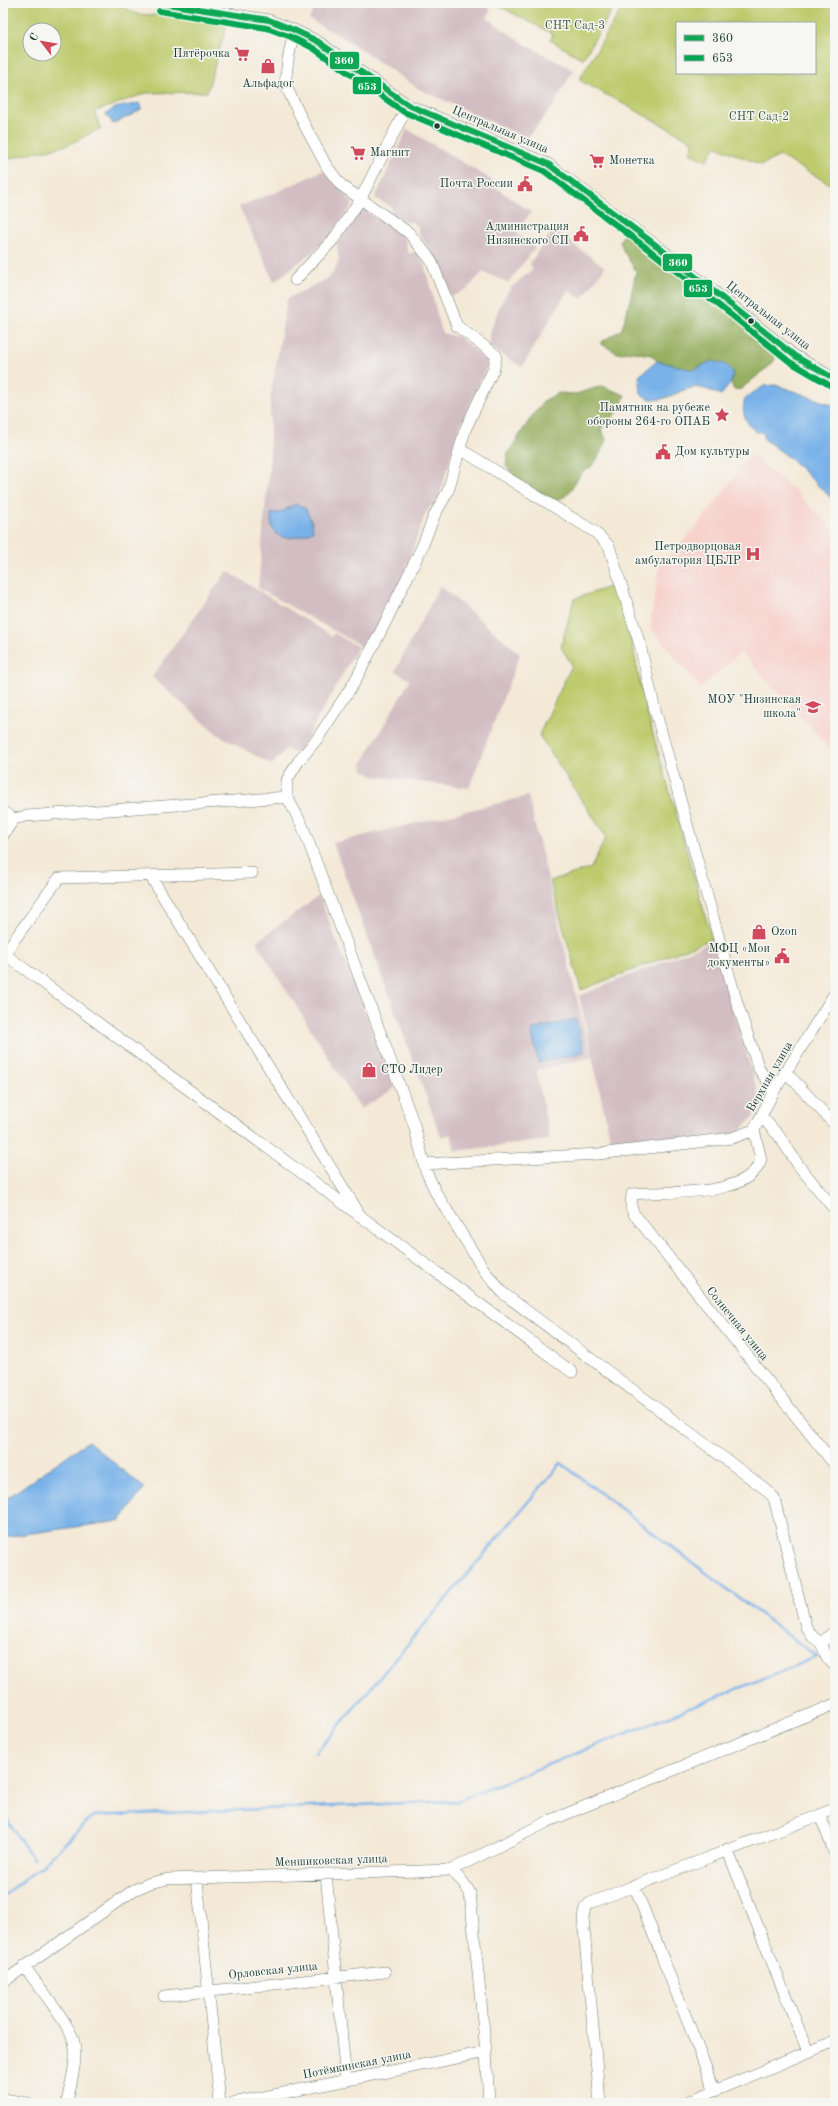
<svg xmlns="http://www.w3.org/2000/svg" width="838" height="2106" font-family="'Old Standard TT',serif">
<rect width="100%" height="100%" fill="#f6f6f2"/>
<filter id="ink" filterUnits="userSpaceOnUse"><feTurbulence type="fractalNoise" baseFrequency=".025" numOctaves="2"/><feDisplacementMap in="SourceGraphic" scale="8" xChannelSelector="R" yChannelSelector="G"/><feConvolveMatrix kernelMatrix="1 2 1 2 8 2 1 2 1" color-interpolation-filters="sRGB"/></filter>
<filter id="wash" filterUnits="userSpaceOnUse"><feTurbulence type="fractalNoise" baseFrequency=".012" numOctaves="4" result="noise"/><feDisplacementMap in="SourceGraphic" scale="16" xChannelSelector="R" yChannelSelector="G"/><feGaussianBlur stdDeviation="0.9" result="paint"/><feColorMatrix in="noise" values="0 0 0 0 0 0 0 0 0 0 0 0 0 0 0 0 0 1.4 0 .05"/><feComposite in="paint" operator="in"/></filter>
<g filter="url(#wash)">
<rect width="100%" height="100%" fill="#f4e9d7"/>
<path fill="#f7d0cb" d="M751 455 792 488 825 521 835 533V754L741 652 701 688 650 628 659 567 701 521Z"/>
<path fill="#d2bec2" d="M318 3H480L491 10 487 18 521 42 573 70 554 105 527 138 419 89 347 40 309 19Z
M407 129 492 180V185L531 212 516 233 535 248 508 283 483 272 467 289 451 297 438 264 418 231V226L413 222H406L391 213 392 207 375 198Z
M326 169 353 204 327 240 274 282 239 206 277 192Z
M361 207 404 236 408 253 419 252 424 263 442 333 459 337 489 362 458 431 439 497 426 512 402 578 366 649 258 588 270 455V401L287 299 330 277 339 261 337 244Z
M553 230 605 267 582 299 568 290 522 367 489 347V336L499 307 510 288 533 269 530 263Z
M227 571 332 636 334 633 358 647 298 754 286 749 272 765 217 734 152 677Z
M440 586 520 654 469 788 373 776 363 770 362 763 410 680 395 671Z
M528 796 591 1057 536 1070 550 1140 455 1151 451 1134 441 1137 333 843Z
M319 896 395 1088 361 1109 256 942Z
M714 941 760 1100 756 1114 742 1129 731 1135 612 1147 579 996Z"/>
<path fill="#bdcb6d" stroke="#6e8450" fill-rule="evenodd" d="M3 3H114L137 14 228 20 207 92 146 93 94 112 101 128 68 145 3 160ZM30 30H54V54H30Z
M493 3H616L583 59 550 40 553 34Z
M625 3H835V187L780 156 761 165 716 146 706 161 690 153 694 142 579 80ZM677 23H815V73H677Z
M615 585 628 621 643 699 712 939 581 990 550 881 591 868 606 837 539 735 572 665 561 647 574 599Z"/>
<path fill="#96af60" stroke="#5a764a" d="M626 231 633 233 674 265 774 349 775 359 772 364 741 389 734 390 731 383 733 372 711 361 694 370 657 361 651 355 634 352 617 353 600 343 622 329 630 300 636 271 623 250 620 241Z
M602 386 625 395 622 403 616 413 601 429 606 439C603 449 598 459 591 467 588 470 584 470 581 474 571 486 572 497 554 501L514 476 506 466 508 453 532 416 545 400 559 393 576 394Z"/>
<path fill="#79b2e9" stroke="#4c788e" d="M139 103 142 108C134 116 123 118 113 124L106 114 115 108Z
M657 361 694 370 711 361 725 364 733 372 731 383 721 395C711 391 702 386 691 388 672 392 659 408 641 394L639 376Z
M776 385 835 406V502L791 459 763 438 765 435 759 431 757 433C745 422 741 414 745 398L764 386Z
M295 504 305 508 312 522 313 531C301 537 278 544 272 527 271 524 271 518 271 514L282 512Z
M576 1019 584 1052 539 1063 531 1030Z
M88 1441 144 1488 120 1521 3 1537V1501Z"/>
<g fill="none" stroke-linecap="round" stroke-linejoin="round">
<path stroke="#79b2e9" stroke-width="2.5" d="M3 1813 33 1859
M3 1896 42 1866 93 1816 457 1801 817 1657 561 1463 316 1753"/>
</g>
</g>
<g filter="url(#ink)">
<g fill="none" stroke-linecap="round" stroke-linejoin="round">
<g stroke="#6a796d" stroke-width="12">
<path id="minor" d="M160 3 269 20 294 30 317 41 408 105 548 164 657 246 795 356 835 379
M294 30 288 60 285 84 305 126 327 167 341 185 409 233 431 260 457 326 496 355 494 368 465 430 448 491 434 516 422 547 383 627 354 683 317 739 298 762 287 780V797L302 825 383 1040 414 1125 426 1171 436 1193 486 1273 504 1294 764 1488 774 1498 806 1627 813 1637 821 1643
M295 280 333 240 360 200 408 105
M460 449 595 532 609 546 640 645 654 706 737 1003 759 1069 774 1091
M3 812 14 819 26 816 287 797
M3 835 14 819
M151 877 360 1215
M3 953 572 1372
M4 954 59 878 252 873
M835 993 774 1091 754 1130 761 1159C749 1200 666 1190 632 1194L631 1207 634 1214 835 1465
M786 1072 835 1125
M762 1117 779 1136 799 1166 835 1210
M425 1164 598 1154 732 1138 754 1130
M835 1631 821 1643 827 1657 835 1666
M820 1815 835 1854
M727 1849 808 2052
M451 1870 549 1821 835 1704
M326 1874 346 2080
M197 1879 220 2103
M634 1885 715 2091
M24 1966C36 1983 70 2024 74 2042 78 2061 70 2085 67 2103
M3 1982 134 1890 150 1883 168 1879 451 1870 463 1882 470 1893 486 2052 489 2103
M164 1996 385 1972
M3 2099 27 2103
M233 2103 486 2052
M600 2103 583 1918 585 1908 590 1903 820 1815 835 1808
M685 2103 835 2041"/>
</g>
<use href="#minor" stroke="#fff" stroke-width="11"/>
<g stroke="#f6f6f2" stroke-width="9">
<path id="bus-1" d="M160 3 269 20 294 30 317 41 408 105 548 164 657 246 795 356 835 379"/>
</g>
<g stroke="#f6f6f2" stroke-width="9">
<path id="bus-2" d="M159 11 267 28 291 37 313 48 404 112 544 171 652 252 790 362 831 386"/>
</g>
<use href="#bus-1" stroke="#10a855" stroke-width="6"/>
<use href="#bus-2" stroke="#00a651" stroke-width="6"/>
</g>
</g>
<defs>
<g id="supermarket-bare" transform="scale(1.2)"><path d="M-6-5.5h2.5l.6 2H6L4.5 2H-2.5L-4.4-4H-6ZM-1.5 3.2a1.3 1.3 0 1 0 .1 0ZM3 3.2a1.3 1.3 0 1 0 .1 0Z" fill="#d1495b" stroke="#f6f6f2" stroke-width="2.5" paint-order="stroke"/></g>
<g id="shop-bare" transform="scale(1.2)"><path d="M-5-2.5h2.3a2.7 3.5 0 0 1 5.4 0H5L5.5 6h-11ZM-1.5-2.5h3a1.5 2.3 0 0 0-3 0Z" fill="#d1495b" stroke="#f6f6f2" stroke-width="2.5" paint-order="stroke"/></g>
<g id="civic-bare" transform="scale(1.2)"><path d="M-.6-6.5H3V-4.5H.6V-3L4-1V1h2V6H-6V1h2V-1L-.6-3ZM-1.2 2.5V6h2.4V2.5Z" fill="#d1495b" stroke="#f6f6f2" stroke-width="2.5" paint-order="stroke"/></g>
<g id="sight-bare" transform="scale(1.2)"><path d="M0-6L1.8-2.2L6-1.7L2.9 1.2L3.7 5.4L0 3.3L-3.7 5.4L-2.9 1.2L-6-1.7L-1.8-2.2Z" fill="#d1495b" stroke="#f6f6f2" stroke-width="2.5" paint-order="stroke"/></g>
<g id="hospital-bare" transform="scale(1.2)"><path d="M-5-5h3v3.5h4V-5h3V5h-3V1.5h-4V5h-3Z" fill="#d1495b" stroke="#f6f6f2" stroke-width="2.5" paint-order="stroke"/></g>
<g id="school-bare" transform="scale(1.2)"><path d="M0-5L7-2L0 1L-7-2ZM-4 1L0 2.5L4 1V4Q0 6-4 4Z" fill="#d1495b" stroke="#f6f6f2" stroke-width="2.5" paint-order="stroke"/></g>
</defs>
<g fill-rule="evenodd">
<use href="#supermarket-bare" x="242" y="54"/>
<use href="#shop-bare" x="268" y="66"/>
<use href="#supermarket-bare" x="358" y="153"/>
<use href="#supermarket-bare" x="597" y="161"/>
<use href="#civic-bare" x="525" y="184"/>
<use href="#civic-bare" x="581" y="234"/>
<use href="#sight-bare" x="722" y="415"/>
<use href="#civic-bare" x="663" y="452"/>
<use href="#hospital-bare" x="753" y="554"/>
<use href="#school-bare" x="813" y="707"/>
<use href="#shop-bare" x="759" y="932"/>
<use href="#civic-bare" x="782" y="956"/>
<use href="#shop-bare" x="369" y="1070"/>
</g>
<g fill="#1f3d34" stroke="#f6f6f2" stroke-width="1.5">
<circle cx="437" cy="126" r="3.5"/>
<circle cx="751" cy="321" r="3.5"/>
</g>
<g text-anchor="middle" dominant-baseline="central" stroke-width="3" stroke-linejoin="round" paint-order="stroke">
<g font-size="12" fill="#3f593f" stroke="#f6f6f2">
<text x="575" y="26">СНТ Сад-3</text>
<text x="759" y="117">СНТ Сад-2</text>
</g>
<g font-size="12" fill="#1f3d34" stroke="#f6f6f2" text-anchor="end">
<text x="230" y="54">Пятёрочка</text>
<text x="268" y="84" text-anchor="middle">Альфадог</text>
<text x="370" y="153" text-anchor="start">Магнит</text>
<text x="609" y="161" text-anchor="start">Монетка</text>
<text x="513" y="184">Почта России</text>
<text x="569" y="227">Администрация<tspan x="569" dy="14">Низинского СП</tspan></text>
<text x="710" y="408">Памятник на рубеже<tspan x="710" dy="14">обороны 264-го ОПАБ</tspan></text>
<text x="675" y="452" text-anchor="start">Дом культуры</text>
<text x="741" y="547">Петродворцовая<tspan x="741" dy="14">амбулатория ЦБЛР</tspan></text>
<text x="801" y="700">МОУ "Низинская<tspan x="801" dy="14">школа"</tspan></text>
<text x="771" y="932" text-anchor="start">Ozon</text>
<text x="770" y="949">МФЦ «Мои<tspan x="770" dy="14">документы»</tspan></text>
<text x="381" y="1070" text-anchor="start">СТО Лидер</text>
</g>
<g font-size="12" fill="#1f3d34" stroke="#f6f6f2">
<text transform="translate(500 130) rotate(23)">Центральная улица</text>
<text transform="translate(768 316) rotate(38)">Центральная улица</text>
<text transform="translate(770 1077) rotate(-60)">Верхняя улица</text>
<text transform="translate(737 1324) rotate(51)">Солнечная улица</text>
<text transform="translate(331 1861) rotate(-2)">Меншиковская улица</text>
<text transform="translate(273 1971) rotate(-6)">Орловская улица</text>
<text transform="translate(357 2065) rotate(-11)">Потёмкинская улица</text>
</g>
</g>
<g stroke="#f6f6f2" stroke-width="1.5">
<rect x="329" y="51" width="31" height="19" rx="4" fill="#10a855"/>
<rect x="352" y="76" width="30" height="19" rx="4" fill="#00a651"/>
<rect x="662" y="253" width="31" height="19" rx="4" fill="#10a855"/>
<rect x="683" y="279" width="30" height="19" rx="4" fill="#00a651"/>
</g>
<g font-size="11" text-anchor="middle" font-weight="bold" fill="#fff">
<text x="344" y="64">360</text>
<text x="367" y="90">653</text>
<text x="678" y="266">360</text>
<text x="698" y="292">653</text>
</g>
<rect width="838" height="2106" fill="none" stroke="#f6f6f2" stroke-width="16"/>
<rect x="676" y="22" width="140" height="52" fill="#f6f6f2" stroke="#a0aca6"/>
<rect x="684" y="35" width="20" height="6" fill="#10a855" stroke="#a0aca6"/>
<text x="712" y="42" font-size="12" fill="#1f3d34">360</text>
<rect x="684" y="55" width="20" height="6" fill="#00a651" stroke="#a0aca6"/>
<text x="712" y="62" font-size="12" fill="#1f3d34">653</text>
<g transform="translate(42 42) rotate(301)"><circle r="19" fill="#f6f6f2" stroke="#a0aca6"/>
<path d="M0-3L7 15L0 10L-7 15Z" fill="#d1495b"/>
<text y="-6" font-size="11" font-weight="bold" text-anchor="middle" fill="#1f3d34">С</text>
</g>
</svg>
